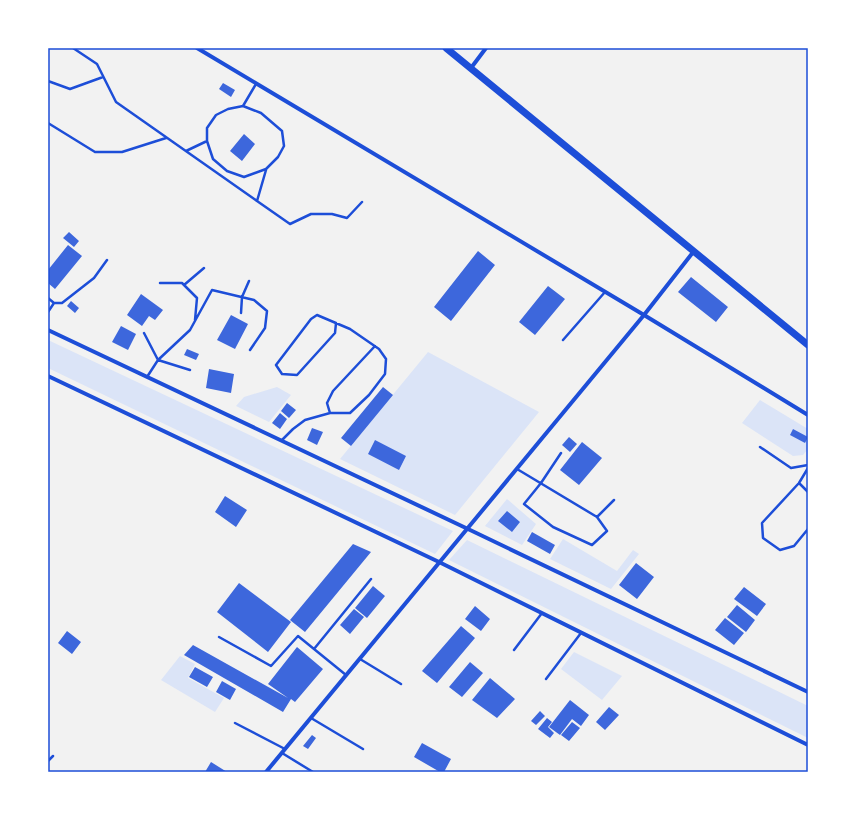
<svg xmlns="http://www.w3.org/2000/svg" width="856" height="820" font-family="Lato,sans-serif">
<rect width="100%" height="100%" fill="#f2f2f2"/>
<path fill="#dbe4f7" d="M48 340 453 531 435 554 48 368Z
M428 352 539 412 455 515 340 459Z
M277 387 291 395 269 422 236 406 244 397Z
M760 400 808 429V449L803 455 793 456 742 423Z
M507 499 536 524 522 545 485 526Z
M563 539 617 571 633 550 639 554 611 589 550 559Z
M467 540 808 706V738L449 560Z
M574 652 622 676 602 700 561 669Z
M180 656 195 664 188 678 224 698 215 712 161 680Z"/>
<path fill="#3d67dc" d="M223 83 235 90 231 97 219 89Z
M244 134 255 144 242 161 230 151Z
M69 232 79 241 74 247 63 238Z
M68 245 82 256 55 289 48 283V270Z
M478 251 495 265 451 321 434 307Z
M691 277 728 307 716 322 678 292Z
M548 286 565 299 535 335 519 322Z
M141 294 163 310 155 320 149 316 142 326 127 315Z
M71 301 79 308 75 313 67 306Z
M231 315 248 324 235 349 217 340Z
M121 326 136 334 128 350 112 342Z
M187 349 199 354 196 360 184 355Z
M209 369 234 374 231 393 206 388Z
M383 387 393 395 351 446 341 438Z
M287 403 296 410 289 418 281 411Z
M280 413 287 419 280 429 272 423Z
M312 428 323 432 317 445 307 440Z
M793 429 808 437 805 443 790 435Z
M569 437 577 444 570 452 562 445Z
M375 440 406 456 399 470 368 454Z
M582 442 602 458 579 485 560 470Z
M225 496 247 510 236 527 215 512Z
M507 511 520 522 512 532 498 521Z
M532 532 555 545 550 554 527 541Z
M353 544 371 552 305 632 290 620Z
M636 563 654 577 637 599 619 585Z
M239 583 291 622 268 652 217 612Z
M373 586 385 596 367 618 355 608Z
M744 587 766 604 757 616 734 599Z
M737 605 755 620 746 632 727 617Z
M475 606 490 619 481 631 465 619Z
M354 609 364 617 350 634 340 625Z
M725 618 744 633 734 645 715 630Z
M461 626 475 638 437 683 422 671Z
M67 631 81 642 72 654 58 643Z
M193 645 288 698 268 684 297 647 323 669 295 702 291 699 283 712 184 655Z
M470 662 483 673 462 697 449 687Z
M195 667 213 677 207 687 189 677Z
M490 678 515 699 497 718 472 700Z
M222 681 236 689 230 700 216 692Z
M570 700 589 715 581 726 572 719 560 735 549 727Z
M609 707 619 715 605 730 596 722Z
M540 711 545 716 536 725 531 721Z
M547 718 552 722 548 727 554 733 550 738 538 729Z
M572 722 580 728 569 741 561 735Z
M312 735 316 738 308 749 303 746Z
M422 743 451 759 444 772H440L414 757Z
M211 762 227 772H205Z"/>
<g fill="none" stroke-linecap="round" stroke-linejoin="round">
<path stroke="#1d4ed8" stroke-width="2.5" d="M73 48 97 64 116 102 257 201
M48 81 70 89 103 77
M243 106 261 113 282 131 284 146 278 157 266 169 244 177 227 171 213 159 207 141V128L216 115 228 109 243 106 256 84
M48 123 95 152H122L166 138
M186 151 207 141
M266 170 257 201 290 224 311 214H332L347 218 362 202
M160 283H182L197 298 195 320
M184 285 204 268
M48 298 54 303 48 312
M54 303H62L94 278 107 260
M241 313 242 297 249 281
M144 333 158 360 190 330 212 290 254 300 267 311 265 328 250 350
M563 340 605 292
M147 377 158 360 190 370
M330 413 327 403 333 391 375 346
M282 440 293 429 305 420 330 413H350L369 395 385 374 386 359 379 349 350 329 317 315 311 319 276 365 282 374 297 375 335 333 336 323
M760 447 791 468 808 465
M561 453 541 483 524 504 553 527 592 545 607 531 597 517 614 500
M808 468 799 483 762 523 763 538 780 550 794 546 808 529
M517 469 597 517
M799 483 808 492
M219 637 271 666 298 636 346 675
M314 649 371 579
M514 650 542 613
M360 659 401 684
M546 679 581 633
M311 718 363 749
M235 723 285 749
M282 753 313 772
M48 761 53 756"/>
<path stroke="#1d4ed8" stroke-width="4" d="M197 48 644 315 808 415
M471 68 486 48
M48 330 468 529 808 692
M48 376 439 562 808 745
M266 772 644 315 694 251"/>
<path stroke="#1d4ed8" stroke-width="7" d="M446 48 808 345"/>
</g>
<rect width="856" height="820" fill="none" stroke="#ffffff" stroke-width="98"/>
<rect x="49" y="49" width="758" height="722" fill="none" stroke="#1d4ed8" stroke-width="1.5"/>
</svg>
